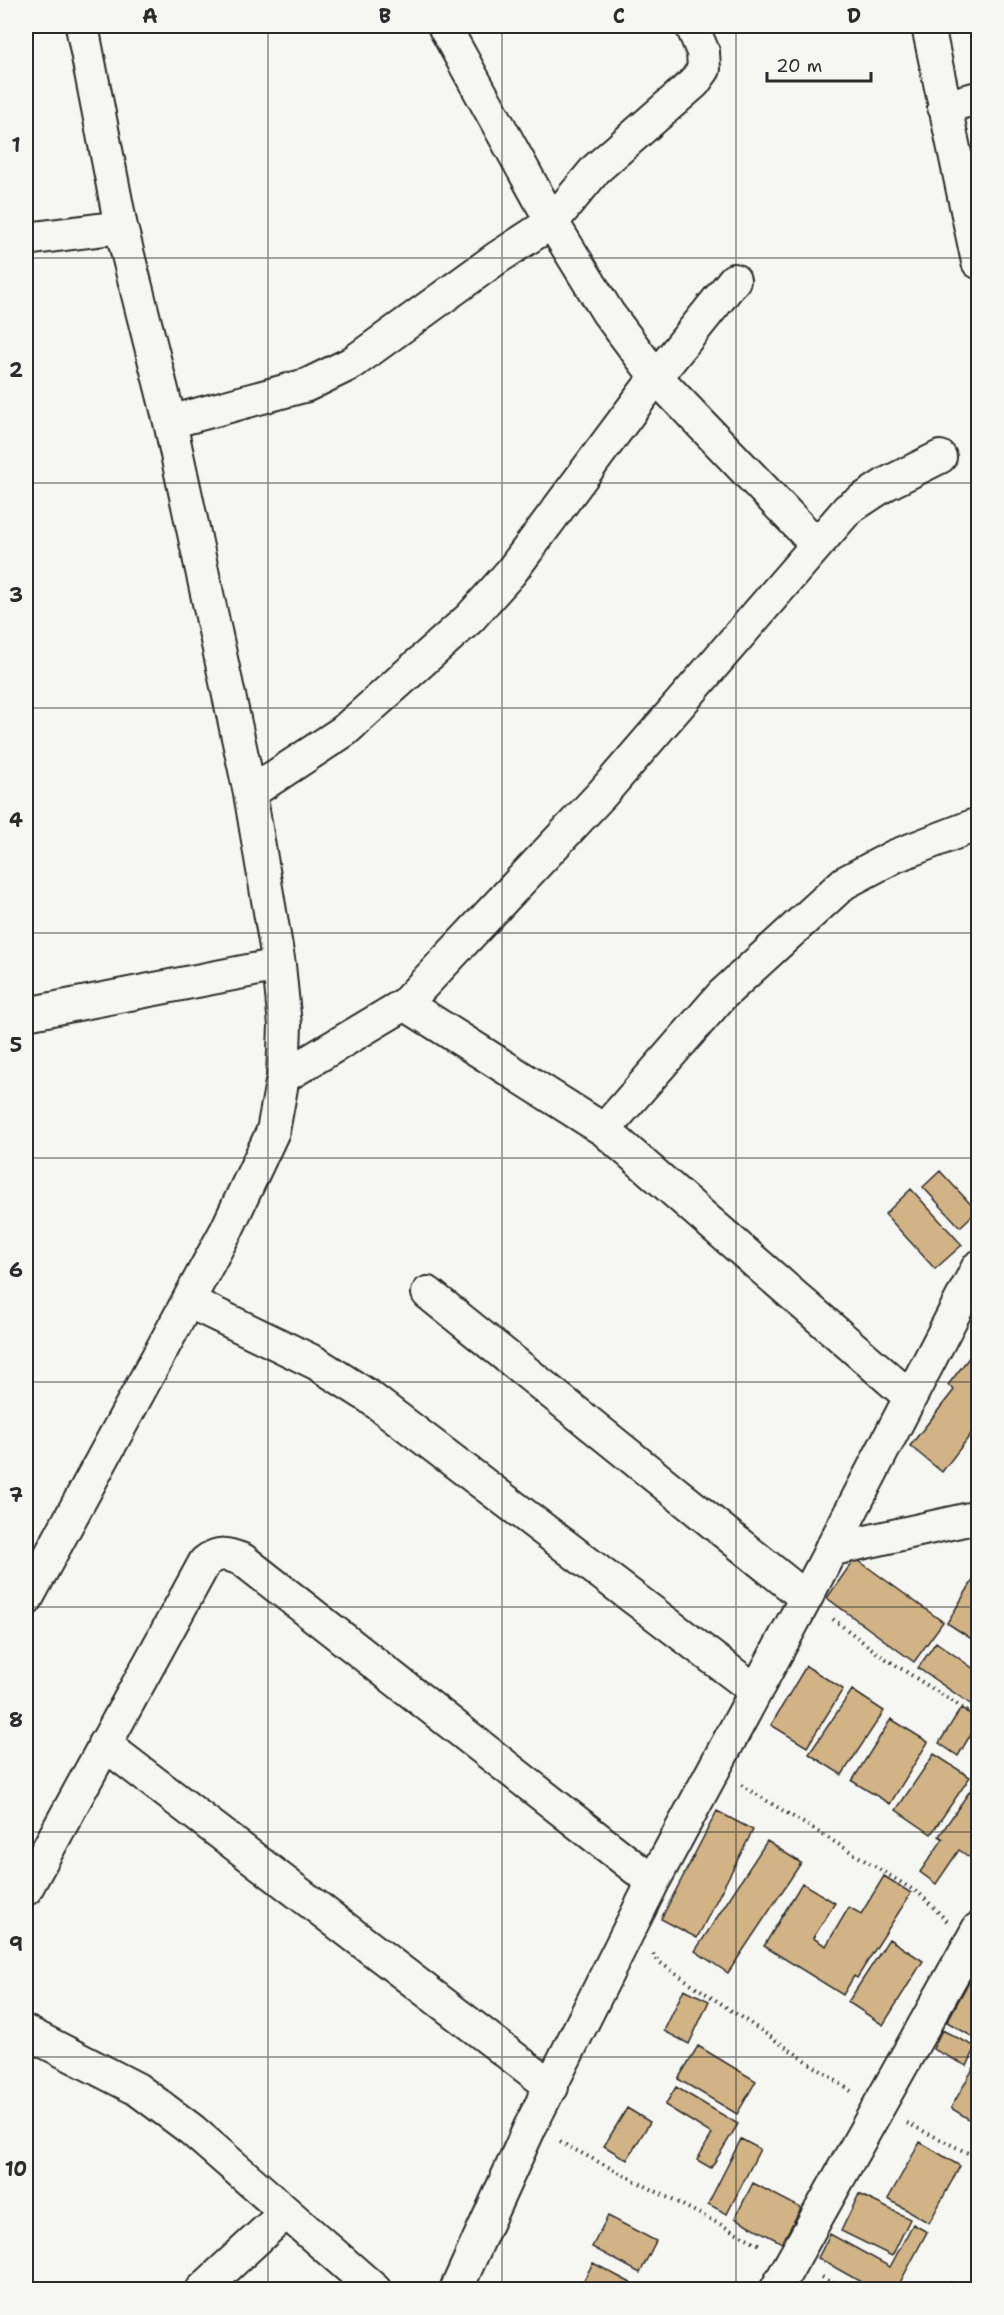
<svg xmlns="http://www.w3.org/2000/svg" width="1004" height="2315" font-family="'Shantell Sans',sans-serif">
<rect width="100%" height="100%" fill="#f6f6f2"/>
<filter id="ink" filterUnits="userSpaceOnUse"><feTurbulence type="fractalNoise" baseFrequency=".0167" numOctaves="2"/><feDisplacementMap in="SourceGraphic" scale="12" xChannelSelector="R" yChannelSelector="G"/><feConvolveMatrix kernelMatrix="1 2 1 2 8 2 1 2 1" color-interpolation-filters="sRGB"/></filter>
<g filter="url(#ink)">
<path fill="#d1b385" stroke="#2b2b2b" stroke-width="1.5" d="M940 1171 977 1211 960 1227 923 1187Z
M911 1189 962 1245 935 1269 885 1214Z
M978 1346V1425L942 1472 910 1446 954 1390 948 1385Z
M855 1558 943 1622 914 1662 827 1598Z
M978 1572V1643L947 1623Z
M936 1642 978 1672V1709L918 1668Z
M806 1666 843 1689 807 1747 771 1725Z
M852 1690 884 1711 842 1775 809 1754Z
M961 1708 978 1719V1722L958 1756 939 1743Z
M891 1719 928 1742 890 1804 852 1781Z
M934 1754 970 1777 931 1834 896 1810Z
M978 1779V1863L959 1850 936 1884 920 1872 943 1839 939 1836Z
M717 1811 753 1830 697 1938 661 1919Z
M767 1841 801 1863 728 1973 695 1951Z
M884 1876 911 1893 857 1978 854 1976 843 1995 764 1946 802 1883 835 1903 813 1938 826 1946 849 1907 861 1914Z
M889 1939 923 1961 883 2025 848 2002Z
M978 1965V2040L947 2022Z
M684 1989 709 2001 689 2044 664 2031Z
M942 2030 976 2047 967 2066 933 2049Z
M698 2046 756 2081 737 2114 678 2079Z
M978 2060V2125L951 2108Z
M676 2087 738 2124 711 2168 697 2160 712 2134 665 2105Z
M627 2108 650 2122 627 2160 604 2146Z
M741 2139 760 2149 727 2214 708 2204Z
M920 2142 960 2166 929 2223 888 2199Z
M753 2183 801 2208 782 2243 735 2218Z
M859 2194 910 2219 892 2256 841 2231Z
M608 2216 656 2241 640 2273 592 2247Z
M913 2224 927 2232 896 2290H875L818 2258 830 2234 890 2267Z
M593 2263 644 2290H584L580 2287Z
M951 2282 963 2290H946Z"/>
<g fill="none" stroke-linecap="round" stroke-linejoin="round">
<g stroke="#2b2b2b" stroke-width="36">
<path id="minor" d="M444 26 552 222 608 313 656 377 816 544
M928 26 978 262
M944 107 978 98
M26 239 121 227
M170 422 307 385 352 363 497 258 552 222 596 169 694 83 704 69 703 52 692 26
M250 793 344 731 470 618 511 572 656 377 734 280
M405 1004 604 1130 910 1397
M26 1014 279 965
M283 1077 405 1004 602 794 848 509 886 484 940 457
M604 1130 722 995 844 883 895 856 978 824
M428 1293 806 1598
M188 1301 316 1363 368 1396 756 1691
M830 1550 978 1517
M26 1600 227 1229 273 1131 283 1077 285 1025 279 965 250 793 170 422 121 227 82 26
M104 1744 552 2087
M26 1889 205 1562C219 1551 228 1554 243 1560L653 1882
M26 2032 137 2089 192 2130 375 2290
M202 2290 285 2213
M456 2290 530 2127 653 1882 806 1598 978 1267
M776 2290 978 1929"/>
</g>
<path stroke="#2b2b2b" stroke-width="4" stroke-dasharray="1.5 4.5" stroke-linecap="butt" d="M833 1619 880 1655 978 1718
M741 1785 920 1894 947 1921
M653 1954 659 1962 851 2091
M907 2123 978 2158
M560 2142 762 2246
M822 2277 846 2290"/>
<use href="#minor" stroke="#f6f6f2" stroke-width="32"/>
</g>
</g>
<path fill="none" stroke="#2b2b2b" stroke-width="1.5" stroke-opacity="0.55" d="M268 26V2290M502 26V2290M736 26V2290M26 258H978M26 483H978M26 708H978M26 933H978M26 1158H978M26 1382H978M26 1607H978M26 1832H978M26 2057H978"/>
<rect width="1004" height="2315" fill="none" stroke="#f6f6f2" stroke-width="66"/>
<path d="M767 72v9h104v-9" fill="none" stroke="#2b2b2b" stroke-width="3"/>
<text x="776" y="72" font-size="18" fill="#2b2b2b" stroke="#f6f6f2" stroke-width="4.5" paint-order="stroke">20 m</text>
<rect x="33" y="33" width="938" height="2249" fill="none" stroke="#2b2b2b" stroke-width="2"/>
<g font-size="20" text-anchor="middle" font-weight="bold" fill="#2b2b2b">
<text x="150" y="23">A</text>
<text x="385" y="23">B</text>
<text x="619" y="23">C</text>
<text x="854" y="23">D</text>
<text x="16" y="152">1</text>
<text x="16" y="377">2</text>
<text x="16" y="602">3</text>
<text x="16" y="827">4</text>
<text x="16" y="1052">5</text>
<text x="16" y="1277">6</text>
<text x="16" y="1502">7</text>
<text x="16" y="1727">8</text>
<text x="16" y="1951">9</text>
<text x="16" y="2176">10</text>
</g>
</svg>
